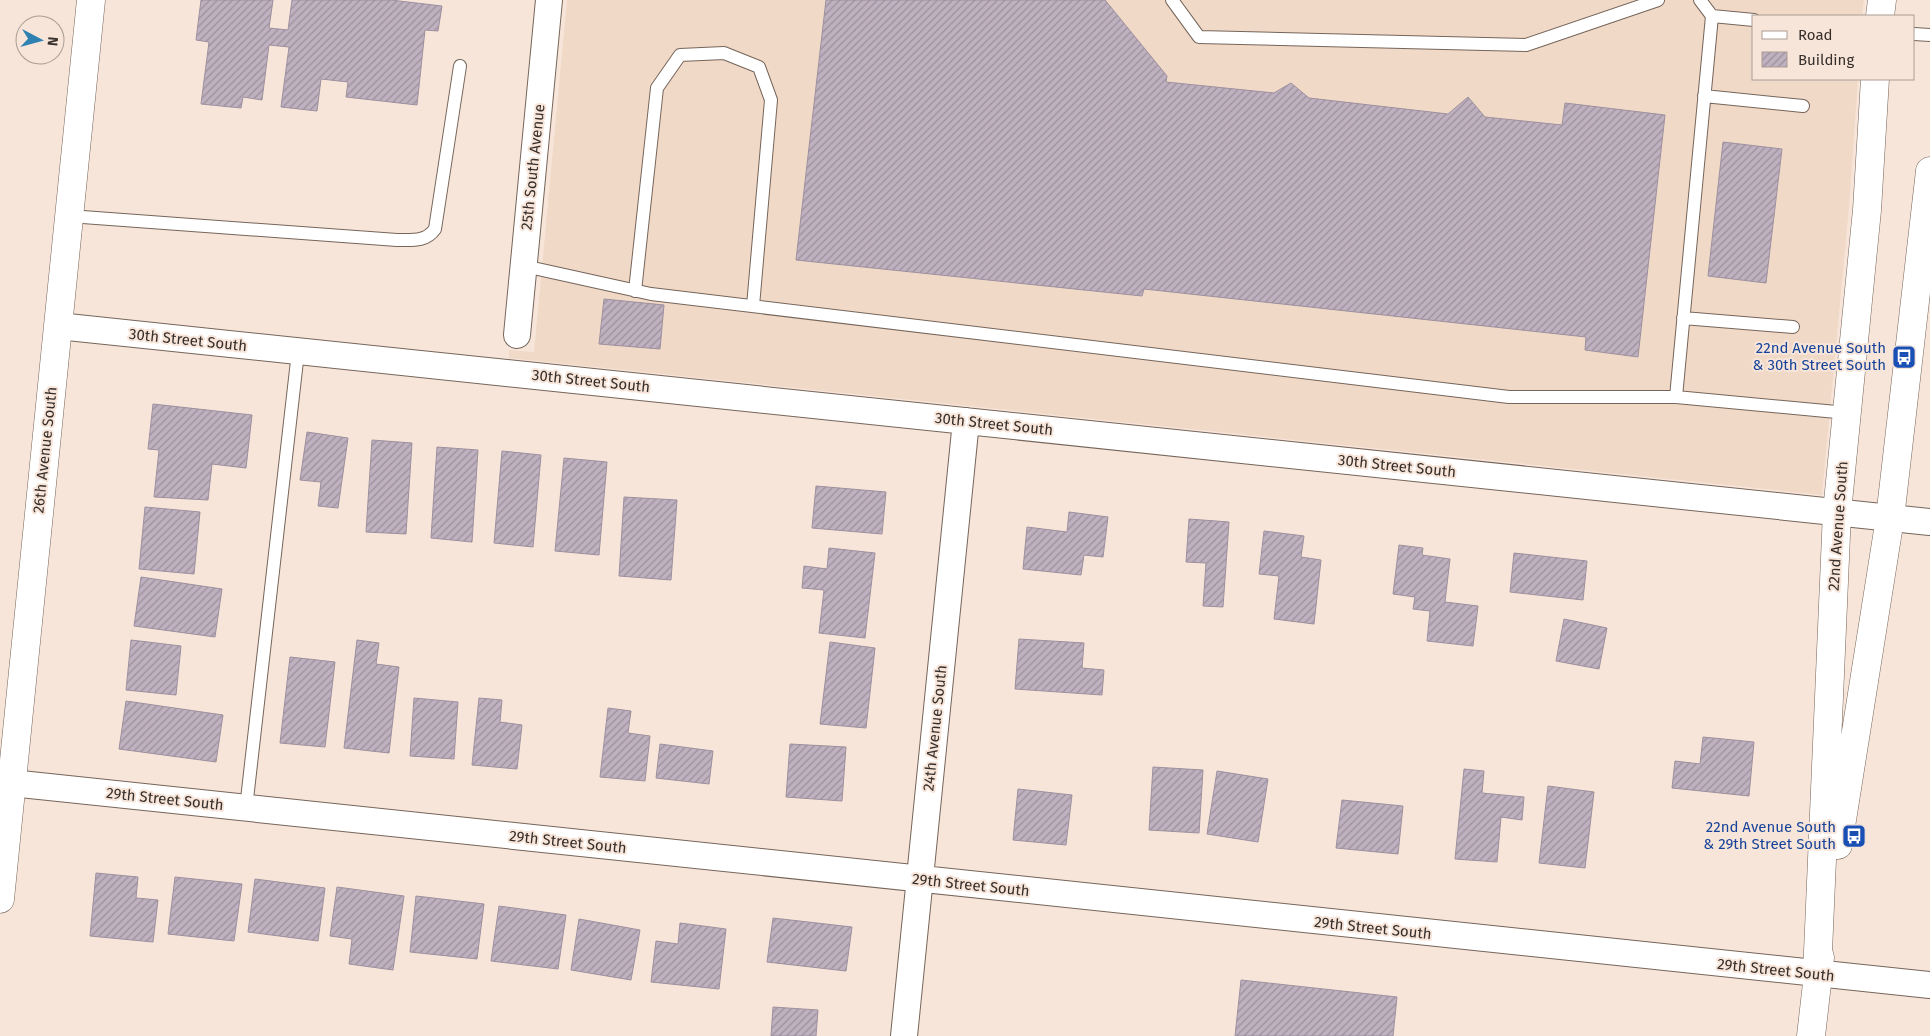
<svg xmlns="http://www.w3.org/2000/svg" width="1930" height="1036" font-family="'Fira Sans',sans-serif">
<defs>
<pattern id="building-hatch" width="6" height="6" patternUnits="userSpaceOnUse" patternTransform="scale(1.25)"><rect width="6" height="6" fill="#bfb1c0"/><path d="M-1 1l2-2M0 6l6-6M5 7l2-2" fill="none" stroke="#9c909c"/></pattern>
</defs>
<rect width="100%" height="100%" fill="#f8e5d9"/>
<path fill="#f1d9c8" d="M567 0H1864L1862 16H1754V79H1858L1849 208 1822 495 509 358V350L534 352Z"/>
<path fill="url(#building-hatch)" stroke="#9d909e" d="M201 0H273L269 28 288 30 292 0H391L442 6 438 31 425 30 417 105 346 97 348 82 321 79 317 111 281 107 289 47 269 45 262 100 243 97 241 108 201 104 209 42 196 40Z
M826 0H1105L1167 76 1166 82 1274 93 1291 83 1309 98 1448 114 1468 97 1485 117 1562 125 1565 103 1665 115 1638 357 1585 350 1586 337 1144 289 1142 296 796 260Z
M1723 142 1782 149 1766 283 1708 276Z
M604 299 664 305 660 349 599 344Z
M153 404 252 415 246 468 212 464 208 500 154 497 159 450 148 449Z
M307 432 348 438 338 508 318 506 321 482 300 480Z
M372 440 412 443 406 534 366 532Z
M437 447 478 450 472 542 431 538Z
M502 451 541 455 533 547 494 543Z
M564 458 607 462 599 555 555 551Z
M816 486 886 492 882 534 812 528Z
M624 497 677 500 671 580 619 576Z
M145 507 200 512 194 574 139 569Z
M1069 512 1108 517 1103 557 1084 555 1081 575 1023 569 1027 527 1067 532Z
M1189 519 1229 522 1223 607 1203 606 1206 563 1186 562Z
M1264 531 1304 536 1301 557 1321 560 1314 624 1274 619 1279 576 1259 574Z
M1399 545 1423 548 1422 555 1450 559 1445 602 1478 606 1473 646 1427 641 1430 611 1413 609 1415 597 1393 594Z
M829 548 875 553 865 638 819 633 824 590 802 588 804 566 827 569Z
M1514 553 1587 561 1583 600 1510 592Z
M141 577 222 589 215 637 134 626Z
M1564 619 1607 628 1599 669 1556 661Z
M1019 639 1084 643 1082 668 1104 670 1102 695 1015 689Z
M131 640 181 646 176 695 126 690Z
M357 640 379 643 376 664 399 667 389 753 344 748Z
M830 642 875 648 866 728 820 724Z
M290 657 335 662 325 747 280 743Z
M414 698 458 702 454 759 410 756Z
M479 698 502 700 500 722 522 725 517 769 472 765Z
M126 701 223 715 216 762 119 749Z
M608 708 631 711 628 733 650 736 645 781 600 777Z
M1703 737 1754 742 1749 796 1672 788 1675 761 1700 764Z
M660 744 713 751 709 784 656 778Z
M790 744 846 747 842 801 786 797Z
M1153 767 1203 770 1199 833 1149 830Z
M1464 769 1484 771 1482 793 1524 797 1522 820 1501 817 1497 862 1455 859Z
M1217 771 1268 779 1258 842 1207 834Z
M1548 786 1594 792 1585 868 1539 863Z
M1018 789 1072 795 1066 845 1013 840Z
M1342 800 1403 806 1398 854 1336 848Z
M96 873 138 877 136 898 158 900 153 942 90 936Z
M175 877 242 884 234 941 168 934Z
M255 879 325 888 318 941 248 932Z
M337 887 404 896 393 970 349 964 352 939 330 936Z
M416 896 484 904 477 959 410 952Z
M499 906 566 915 558 969 491 961Z
M773 918 852 927 846 971 767 962Z
M579 919 640 930 631 980 571 970Z
M680 923 726 929 719 989 651 982 656 941 678 944Z
M1241 980 1397 997 1393 1036H1235Z
M773 1007 818 1010 816 1036H771Z"/>
<g fill="none" stroke-linecap="round" stroke-linejoin="round">
<g stroke="#75655a" stroke-width="14">
<path id="service" d="M1172 0 1199 37 1526 45 1658 0
M1700 0 1712 16 1754 20
M1914 34 1930 35
M1704 96 1803 106
M69 216 397 240C412 240 426 242 435 229L460 66
M524 266 651 294 1509 397H1676L1712 16
M635 291 657 88 680 55 724 53 759 67 771 100 753 306
M1683 318 1793 327
M1676 397 1847 413
M246 808 298 352"/>
</g>
<g stroke="#75655a" stroke-width="28">
<path id="minor" d="M58 326 1930 522
M517 335 549 0
M11 783 1930 985
M904 1036 966 421"/>
</g>
<g stroke="#75655a" stroke-width="29">
<path id="tertiary" d="M0 899 91 0"/>
</g>
<g stroke="#75655a" stroke-width="29">
<path id="secondary" d="M1880 16 1882 0
M1838 845 1890 518 1930 171
M1817 975 1837 512 1867 210 1875 79
M1811 1036 1820 957"/>
</g>
<use href="#service" stroke="#fff" stroke-width="12"/>
<use href="#minor" stroke="#fff" stroke-width="26"/>
<use href="#tertiary" stroke="#fff" stroke-width="28"/>
<use href="#secondary" stroke="#fff" stroke-width="28"/>
</g>
<defs>
<g id="bus-square" transform="scale(1.25)"><rect x="-9" y="-9" width="18" height="18" rx="4" fill="#1a4fb4" stroke="#f8e5d9"/><path d="M-5-6H5V4H4V6H2V4H-2V6H-4V4H-5ZM-3.5-4V0h7V-4ZM-3.5 1.2v1.5H-2V1.2ZM2 1.2v1.5H3.5V1.2Z" fill="#fff"/></g>
</defs>
<g fill-rule="evenodd">
<use href="#bus-square" x="1904" y="357"/>
<use href="#bus-square" x="1854" y="836"/>
</g>
<g text-anchor="middle" dominant-baseline="central" stroke-width="4" stroke-linejoin="round" paint-order="stroke">
<g font-size="15" fill="#352e2a" stroke="#f8e5d9">
<text transform="translate(533 167) rotate(-84)">25th South Avenue</text>
<text transform="translate(188 340) rotate(6)">30th Street South</text>
<text transform="translate(591 381) rotate(6)">30th Street South</text>
<text transform="translate(994 424) rotate(6)">30th Street South</text>
<text transform="translate(45 450) rotate(-84)">26th Avenue South</text>
<text transform="translate(1397 466) rotate(6)">30th Street South</text>
<text transform="translate(1838 526) rotate(-86)">22nd Avenue South</text>
<text transform="translate(935 728) rotate(-84)">24th Avenue South</text>
<text transform="translate(165 799) rotate(6)">29th Street South</text>
<text transform="translate(568 842) rotate(6)">29th Street South</text>
<text transform="translate(971 885) rotate(6)">29th Street South</text>
<text transform="translate(1373 928) rotate(6)">29th Street South</text>
<text transform="translate(1776 970) rotate(6)">29th Street South</text>
</g>
<g font-size="15" fill="#164399" stroke="#f8e5d9" text-anchor="end">
<text x="1886" y="348">22nd Avenue South<tspan x="1886" dy="17">&amp; 30th Street South</tspan></text>
<text x="1836" y="827">22nd Avenue South<tspan x="1836" dy="17">&amp; 29th Street South</tspan></text>
</g>
</g>
<rect x="1752" y="15" width="162" height="65" fill="#f8e5d9" stroke="#aa9c93"/>
<rect x="1762" y="31" width="25" height="8" fill="#ffffff" stroke="#aa9c93"/>
<text x="1798" y="40" font-size="15" fill="#352e2a">Road</text>
<rect x="1762" y="52" width="25" height="15" fill="url(#building-hatch)" stroke="#aa9c93"/>
<text x="1798" y="65" font-size="15" fill="#352e2a">Building</text>
<g transform="translate(40 40) rotate(96)"><circle r="24" fill="#f8e5d9" stroke="#aa9c93"/>
<path d="M0-4L9 19L0 12L-9 19Z" fill="#2d82b1"/>
<text y="-8" font-size="14" font-weight="bold" text-anchor="middle" fill="#352e2a">N</text>
</g>
</svg>
